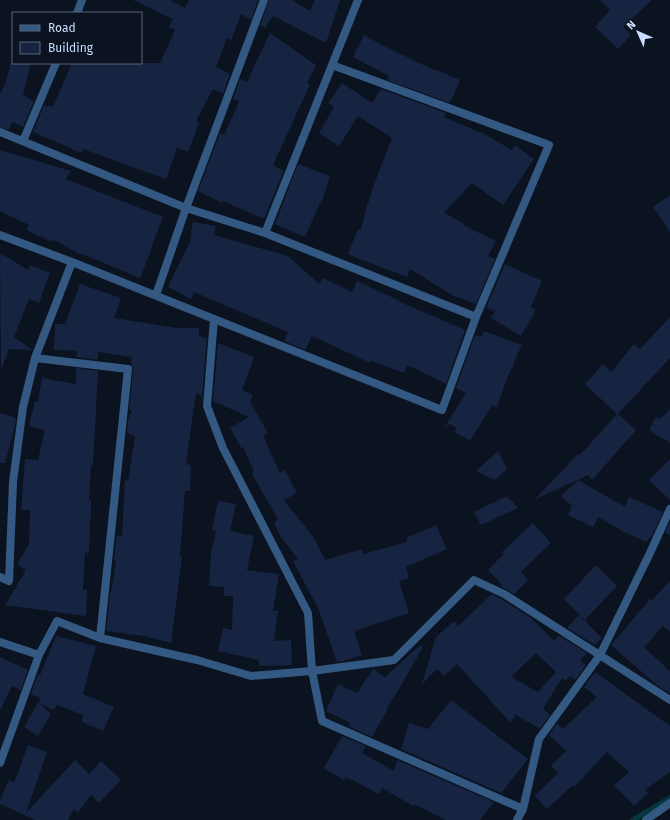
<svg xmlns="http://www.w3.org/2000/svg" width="670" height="820" font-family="'Fira Sans',sans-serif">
<rect width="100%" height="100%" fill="#0b1220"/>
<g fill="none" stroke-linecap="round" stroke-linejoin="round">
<path stroke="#06373e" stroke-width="5.5" d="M633 820 670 798"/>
</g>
<path fill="#162442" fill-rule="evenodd" d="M133 0H169L185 8 189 0H258L251 20 241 14 231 40 227 38 216 67 230 74 223 94 213 89 196 121 199 123 188 152 177 148 166 179 83 149 81 153 33 132 44 105 48 107 49 105 53 107 72 63H160L175 30 169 27 173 19Z
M269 0H292L310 11 315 0H340L326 43 273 16 265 28 260 25Z
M600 0H652L623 27 631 35 618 49 595 27 610 10Z
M270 33 316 65 307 83 310 84 281 148 276 157H277L273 165 283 171 285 167 264 219 223 201 222 203 198 191 220 133 224 135 239 102 233 99 240 79 247 82Z
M364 35 386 47 436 71V70L460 80 450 103 387 80 389 76 353 57Z
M11 63H31L23 95 34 101 23 127 12 122 9 130 0 127V94L5 84Z
M342 83 372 103 381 89 446 113 444 117 481 133V132L512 150 515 145 534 159 503 205 472 183 444 213 463 223V225L496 241 488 256 495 259 476 304 452 295 410 269 407 277 365 261 348 254 358 229 361 230 367 204H368L373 187 392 138 358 116 339 146 319 133 334 107 328 103Z
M0 150 71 171 66 179 163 217 152 245H153L140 278 80 253 79 254 53 239 52 242 26 230 29 225 0 211Z
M298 164 330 176 321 204 320 203 305 237 275 224Z
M670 195V232L653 207Z
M193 222 216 226 214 235 288 256 319 284 323 278 352 292 357 281 398 300V301L465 330 446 384 407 365 404 373 371 361 370 363 312 336 305 350 284 341 288 332 194 292 191 299 168 287 190 242Z
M0 253 28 270 30 265 50 273 39 303 29 299 14 337 32 350 9 349 1 370Z
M505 264 542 281 531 307 536 310 521 336 491 318 495 311 486 308Z
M80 284 121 298 114 318 177 328H199V336L207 339 202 396 196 393 186 464 191 465 190 491H185L180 556 182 557 171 643 144 636 106 631 110 593H111L116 561 114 560 116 541 117 535 122 537 125 480 128 481 135 436 127 433 128 420 132 410H129L133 369 131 365 132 357 98 352V360L77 357V351L54 350 55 324H65Z
M670 317V358L618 414 636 430 592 480 588 475 536 499V498L578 454 580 455 617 414 585 384 603 364 611 372 634 344 640 349Z
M484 331 522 345 514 361 515 362 508 376 497 407 492 405 470 441 454 432 457 428 450 424 445 427 466 393 456 388 475 335 481 337Z
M218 343 254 357 242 390 253 395 250 402 268 433 263 436 280 473 285 470 297 493 284 500 314 538 325 560 362 549 363 554 407 542 406 538 436 525 447 549 406 567 409 578 399 581 409 613 354 631 362 655 344 661 337 662 318 608 293 561 298 559 280 536 274 522 278 519 252 474 254 472 243 447 241 448 230 428 249 417 213 401Z
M76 368 98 371 93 465H91L89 500 91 501V515L89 529H90V532L89 554 85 552 83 589 87 590 86 616 5 605 26 570 17 564 29 544 30 510H21L25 459 38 460 45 430 29 426 35 401 38 402 42 378 76 384Z
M670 409V443L649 430 656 417 660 419Z
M0 413 16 418 15 425 5 463H0Z
M498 451 507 469 495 480 476 471Z
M670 459V500L649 480Z
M578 480 625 507 629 497 663 512 652 536 646 542 624 532 598 517 593 527 568 515 572 506 561 496Z
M507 496 518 508 481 525 474 512Z
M218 501 236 504 230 531 254 536 247 570 279 574 273 611H278L274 641 291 640 292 665 259 666V660L218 651 223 628 232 630 233 596H224V587L209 586 211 553 216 531 212 530Z
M670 522V535L665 532Z
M533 523 551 543 521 572 528 580 514 594 500 586 502 585 488 570 504 554 502 552Z
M596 565 617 586 585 620 564 599Z
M670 581V632L663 626 644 647 670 671V693L658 686 611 645 650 599 652 600Z
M492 594 501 599 531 618 554 641 559 636 587 653 580 661 586 665 575 680 570 676 565 681 562 678 543 709 550 715 540 729 516 715 510 722 457 664 444 676 437 669 422 684 436 637 454 621 458 626ZM536 653 556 672 538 692 511 677Z
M579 615 602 638 595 645 567 628Z
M56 636 96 646 83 694 114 707 103 731 82 722 83 715 57 705 54 710 40 704 51 714 38 736 24 727 41 698 31 694 38 674 40 675Z
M420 645 423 647 399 689 386 709H388L372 737 348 726 350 723 326 711 338 684 357 693 373 669 385 677Z
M0 657 28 670 21 690 12 686 0 711Z
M595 672 670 726V772L645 790 648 793 634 806 614 785 629 772 607 752 574 787 572 786 547 809 535 796 558 773 551 766 566 751 549 735 557 723 563 729 597 697 584 687Z
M451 700 528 759 501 793 401 749 409 723 428 729Z
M342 736 366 746 362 753 394 771 397 760 494 802 480 820H445L414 804 413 806 382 788 379 794 346 777 344 780 324 768Z
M28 745 47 752 26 813 75 760 89 774 101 761 121 780 99 803 91 795 78 813 74 809 68 820H35L0 804V800L9 780 14 783Z"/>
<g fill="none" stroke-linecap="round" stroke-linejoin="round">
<path stroke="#335982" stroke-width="8" d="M77 13 82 0
M0 132 186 208 265 233 476 317
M23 141 56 63
M265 233 358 0
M0 235 72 262 214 319 442 410 476 317 549 145 332 65
M156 295 186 208 264 0
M214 319 207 406 223 448 308 613 312 671 322 721 523 809
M35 358 128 369 100 638
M0 577 9 581 13 482 23 407 35 358 72 262
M0 642 39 655
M0 763 39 655 57 621 100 638 197 660 251 676 312 671 394 660 474 580 504 594 670 700
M517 820 523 809 539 739 600 655 650 553 670 509
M646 820 670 803"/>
</g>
<rect x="12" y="12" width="130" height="52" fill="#0b1220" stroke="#576479"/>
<rect x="20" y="25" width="20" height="6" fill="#335982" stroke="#576479"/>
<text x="48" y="32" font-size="12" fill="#cadfff">Road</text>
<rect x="20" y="42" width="20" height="12" fill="#162442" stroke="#576479"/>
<text x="48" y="52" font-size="12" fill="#cadfff">Building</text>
<g transform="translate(638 32) rotate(315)" stroke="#0b1220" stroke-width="3" paint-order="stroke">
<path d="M0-3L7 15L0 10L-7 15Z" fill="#cadfff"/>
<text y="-6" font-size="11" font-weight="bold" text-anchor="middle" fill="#cadfff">N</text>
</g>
</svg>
